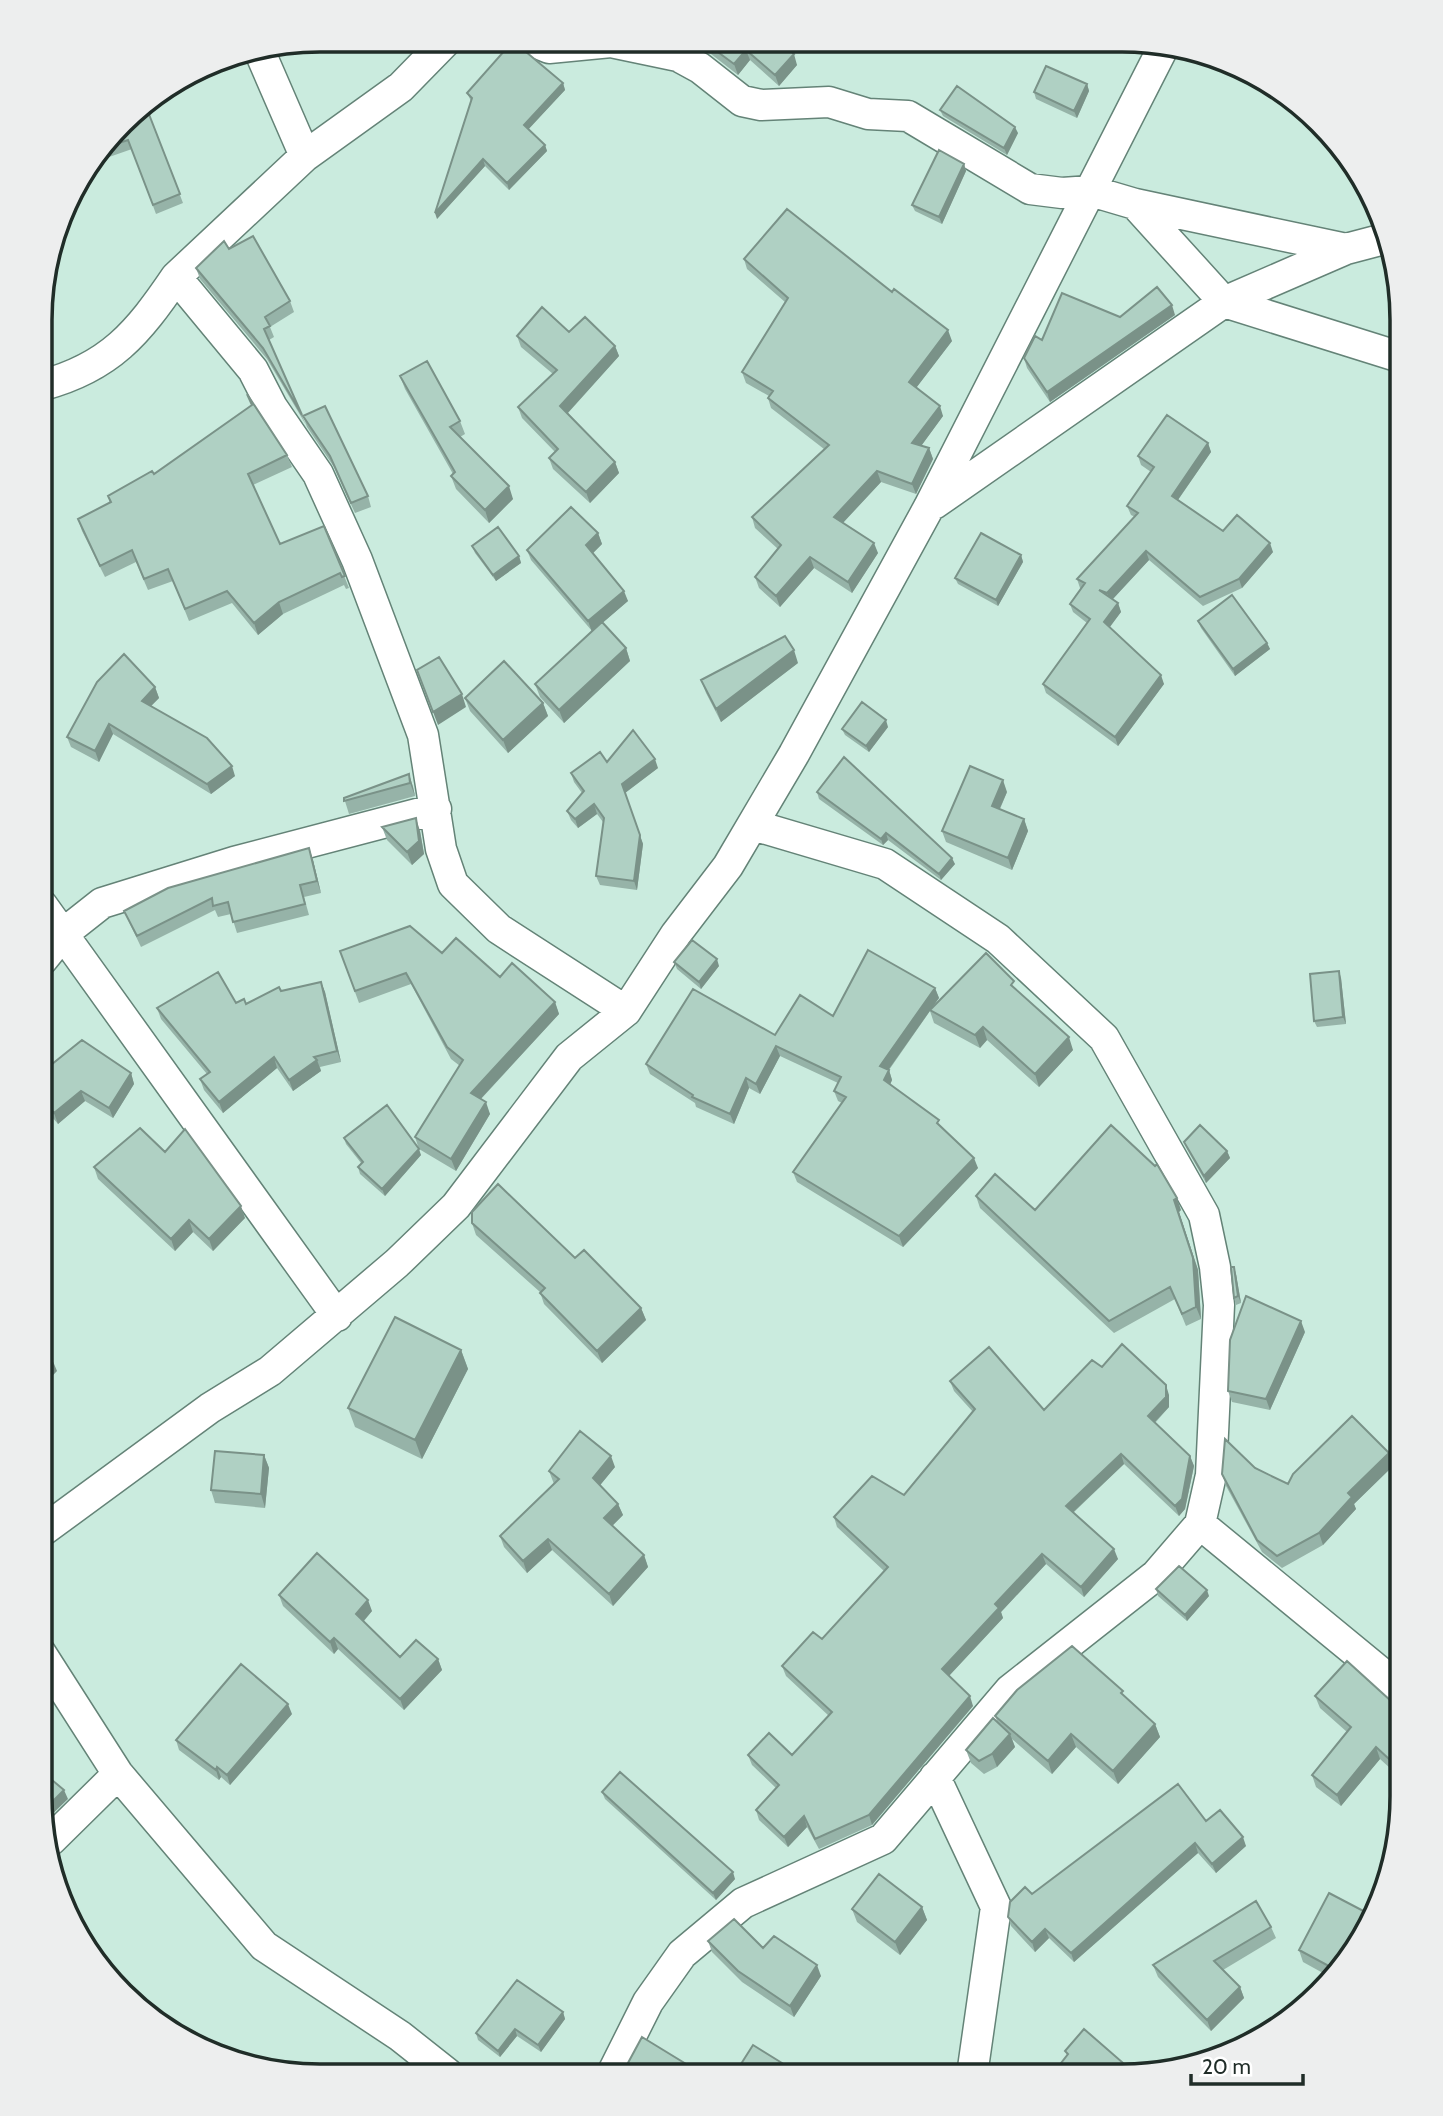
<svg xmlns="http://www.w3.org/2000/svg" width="1443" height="2116" font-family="Cabin,sans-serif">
<rect width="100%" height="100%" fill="#caebde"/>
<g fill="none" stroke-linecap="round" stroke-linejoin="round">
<g stroke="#648377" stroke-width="33">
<path id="street" d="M532 41 549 48 611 42 678 56 700 68 742 101 761 105 829 102 868 114 908 116 1030 189 1062 193 1091 191 1135 204 1346 249 1384 239
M259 50 305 156
M1135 204 1224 302 1403 358
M176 277 305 156 401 87 446 41
M43 385C110 367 138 333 176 277L253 370 272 407 318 474 357 560 423 735 441 849 453 884 499 929 626 1011
M934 504 1224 302 1346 249
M42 905 337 1316
M42 960 64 933 102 903 234 862 436 809
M1200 1524 1402 1690
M41 1532 210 1408 270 1371 397 1263 456 1206 569 1057 626 1011 676 934 728 866 794 754 929 507 1165 44
M40 1652 118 1774 264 1946 400 2036 448 2074
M935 1777 996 1907 972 2075
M51 1840 118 1774
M612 2074 648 2002 682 1954 743 1903 883 1839 1010 1690 1156 1575 1200 1524 1211 1475 1219 1305 1215 1267 1204 1215 1104 1038 998 939 885 864 753 825"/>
</g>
<use href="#street" stroke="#fff" stroke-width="30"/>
</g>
<path fill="#96b3a8" d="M688 41 780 42 797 65 779 86 750 60 738 75 711 54Z
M242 53 243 62 215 71 213 65 230 55Z
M195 75 196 79 164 93Z
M563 83 565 90 528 129 545 145 547 151 509 190 485 166 437 219 471 101 467 93Z
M1087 84 1089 91 1077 118 1036 99 1034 92Z
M145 104 183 203 156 214 132 149 92 163 136 109Z
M940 110 1018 133 1007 155 943 116Z
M964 164 966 171 942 224 915 211 912 205Z
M229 249 290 301 294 312 270 327 274 337 269 340 306 425 267 359 200 279 196 268Z
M744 259 952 341 916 388 943 416 921 446 929 448 933 459 916 494 881 482 843 523 878 553 852 593 814 568 780 607 759 588 755 577 778 549 755 528 752 517 824 449 771 408 768 398 769 396 746 383 742 372 785 302 747 269Z
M1175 315 1050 402 1027 368 1024 358 1042 340Z
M569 332 615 346 619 356 568 413 615 462 619 473 590 503 553 469 549 458 555 452 522 418 518 407 553 374 521 347 517 336Z
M400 376 460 421 465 434 460 437 513 499 489 523 456 489 451 476 453 474 405 389Z
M303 416 368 496 371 507 355 513 334 467 307 427Z
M1208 443 1211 452 1178 500 1223 531 1273 552 1242 588 1203 606 1149 560 1113 599 1118 603 1121 612 1109 627 1164 684 1118 746 1046 693 1043 684 1087 623 1073 612 1070 604 1081 588H1080L1077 579 1135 517 1131 515 1127 506 1151 472 1141 465 1138 456Z
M287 455 292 467 253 485 280 544 324 526 349 588 346 589 344 585 283 614 258 635 232 603 189 621 173 581 148 590 136 562 105 577 82 531 78 519 110 503 108 496 154 474Z
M598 533 602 544 593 553 628 601 602 623 626 648 630 661 564 723 540 697 535 684 592 631 531 560 527 550Z
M472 546 519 556 521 563 496 581 475 553Z
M1021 555 1023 562 998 606 958 584 955 578Z
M1198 621 1267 643 1270 649 1235 676 1201 628Z
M798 663 721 722 706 693 701 680Z
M155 687 159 698 151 706 235 776 211 794 113 734 99 762 71 747 67 737Z
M465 698 543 703 548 716 508 753 470 711Z
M888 727 869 752 845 735 842 729Z
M607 762 658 768 625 793 643 844 637 890 600 885 596 876 603 822 597 814 578 828 571 820 567 811 582 793 574 782 571 773Z
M409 774 413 787 415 796 349 814 344 798Z
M817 792 955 864 941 880 888 840 883 845 819 799Z
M1007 792 1000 809 1024 819 1028 831 1012 870 946 842 942 831Z
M382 827 420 831 424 854 412 865 387 840Z
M309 848 313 860 321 893 304 897 309 915 237 933 231 914 218 917 215 910 141 947 129 922 124 911Z
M340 951 442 953 500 977 555 1002 559 1014 481 1099 490 1114 456 1171 419 1149 415 1137 460 1066 451 1059 411 984 359 1003Z
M674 962 719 966 701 989 677 969Z
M1341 978 1346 1024 1317 1027 1314 1021Z
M321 982 325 992 341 1062 320 1067 321 1071 293 1091 277 1068 223 1113 204 1090 200 1079 207 1074 161 1019 157 1008 236 1003 246 1004 281 991Z
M935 988 939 998 932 1007 1018 991 1073 1050 1039 1087 987 1040 980 1048 934 1023 930 1011 889 1070 892 1080 890 1085 942 1127 978 1168 903 1247 797 1182 793 1172 842 1103 838 1101 834 1091 838 1083 780 1056 760 1094 749 1088 734 1124 696 1107 695 1103 650 1074 646 1064 775 1035 833 1016Z
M41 1073H131L134 1084 113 1118 85 1101 58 1124 41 1104Z
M344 1138 421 1155 385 1196 360 1174 358 1167 361 1163 346 1144Z
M1184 1142 1227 1151 1230 1158 1206 1183 1187 1149Z
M165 1152 245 1218 213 1251 193 1232 175 1251 98 1179 94 1167Z
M976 1196 1035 1210H1181L1179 1212 1198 1270 1201 1319 1186 1326 1175 1299 1114 1333 980 1208Z
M472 1223 641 1308 646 1320 602 1363 544 1304 540 1292 476 1235Z
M1236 1274 1241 1303 1236 1305 1234 1298Z
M1305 1332 1270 1410 1232 1402 1228 1391Z
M461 1350 468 1369 422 1459 355 1427 348 1408Z
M1102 1367 1169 1395V1407L1155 1423 1190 1456 1194 1466 1185 1509 1179 1516 1124 1464 1073 1513 1118 1559 1084 1597 1046 1564 1001 1612 1003 1618 949 1676 973 1706 872 1825 819 1849 807 1827 788 1847 759 1820 756 1810 776 1788 752 1765 748 1755H792L829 1716 786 1676 782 1666 822 1639 884 1571 837 1527 834 1517 904 1495 973 1412 954 1391 950 1381 1044 1410Z
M264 1455 269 1468 265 1508 215 1503 211 1490Z
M1394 1465 1354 1504 1356 1509 1323 1545 1282 1568 1262 1552 1226 1486 1222 1474 1255 1468 1288 1484Z
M615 1467 600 1485 618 1504 623 1515 612 1526 644 1555 648 1567 613 1606 552 1550 527 1573 504 1547 500 1536 554 1484 549 1471Z
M1156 1589 1209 1596 1187 1621 1158 1596Z
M279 1595 372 1611 364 1621 400 1657 438 1659 442 1670 404 1710 338 1649 334 1654 283 1606Z
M1315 1696 1402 1711V1779L1380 1759 1341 1806 1316 1787 1312 1775 1347 1732 1320 1708Z
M1125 1697 1155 1724 1160 1737 1118 1784 1076 1747 1052 1774 1012 1739 1015 1747 997 1767 984 1774 971 1763 966 1750 997 1721 995 1716Z
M292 1714 230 1785 221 1777 219 1780 179 1750 176 1740Z
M602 1792 735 1879 716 1900 605 1799Z
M1206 1821 1246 1846 1216 1873 1198 1853 1074 1962 1049 1938 1035 1952 1011 1926 1008 1917 1032 1894Z
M922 1907 927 1920 900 1955 857 1922 852 1909Z
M1271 1927 1276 1938 1223 1970 1240 1987 1244 1998 1211 2031 1158 1977 1153 1965Z
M708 1941 821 1976 794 2017 742 1982 712 1952Z
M1299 1950 1355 1952 1332 1978 1303 1962Z
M563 2012 565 2019 541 2052 517 2036 500 2057 478 2040 476 2033Z
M1065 2051 1130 2069 1132 2074 1123 2076H1061L1058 2067 1067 2055Z"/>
<path fill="#7a9288" d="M746 50 750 60 738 75 734 64Z
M794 54 797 65 779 86 775 75Z
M563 83 565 90 526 132 524 125Z
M1087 84 1089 91 1077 118 1074 111Z
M1015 127 1018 133 1007 155 1004 148Z
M545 145 547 151 509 190 507 183Z
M483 159 485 166 437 219 435 213Z
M964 164 966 171 942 224 939 217Z
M1172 305 1175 315 1050 402 1047 392Z
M948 330 952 341 913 392 909 382Z
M615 346 619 356 564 417 560 406Z
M940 406 943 416 916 453 912 443Z
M1208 443 1211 452 1175 504 1172 496Z
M929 448 933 459 916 494 912 484Z
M615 462 619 473 590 503 586 492Z
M877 471 881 482 838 528 834 517Z
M509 486 513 499 489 523 485 510Z
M598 533 602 544 590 556 586 545Z
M874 543 878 553 852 593 848 582Z
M1270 543 1273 552 1242 588 1239 579Z
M1146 551 1149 560 1110 602 1107 593Z
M1021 555 1023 562 998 606 996 600Z
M519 556 521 563 496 581 493 575Z
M810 557 814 568 780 607 776 596Z
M624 591 628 601 592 632 588 621Z
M279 602 283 614 258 635 254 623Z
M1118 603 1121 612 1107 631 1104 622Z
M1267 643 1270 649 1235 676 1233 669Z
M626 648 630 661 564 723 559 710Z
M794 650 798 663 721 722 716 709Z
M1161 675 1164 684 1118 746 1115 737Z
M155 687 159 698 146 711 142 701Z
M462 694 466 707 438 725 433 712Z
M543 703 548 716 508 753 503 740Z
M886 720 888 727 869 752 866 746Z
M109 724 113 734 99 762 95 751Z
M655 759 658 768 625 793 643 844 637 890 634 881 622 784Z
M232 766 235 776 211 794 207 784Z
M409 774 413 787 415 796 410 783Z
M1003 780 1007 792 996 817 992 806Z
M594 804 597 814 578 828 575 819Z
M416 818 420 831 424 854 412 865 407 852Z
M1024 819 1028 831 1012 870 1008 858Z
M886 833 888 840 883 845 881 839Z
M309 848 313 860 321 893 317 881Z
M952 858 955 864 941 880 939 874Z
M717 959 719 966 701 989 699 982Z
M1339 971 1341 978 1346 1024 1343 1017Z
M321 982 325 992 341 1062 337 1051Z
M935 988 939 998 884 1076 880 1066Z
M555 1002 559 1014 475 1105 471 1093Z
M983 1027 987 1040 980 1048 975 1035Z
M1069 1037 1073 1050 1039 1087 1035 1074Z
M776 1046 780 1056 760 1094 756 1084Z
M274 1057 277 1068 223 1113 219 1102Z
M317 1060 321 1071 293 1091 289 1080Z
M889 1070 892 1080 887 1091 884 1080Z
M131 1073 134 1084 113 1118 109 1108Z
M746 1078 749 1088 734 1124 730 1114Z
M81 1091 85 1101 58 1124 54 1113Z
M486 1102 490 1114 456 1171 451 1159Z
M419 1149 421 1155 385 1196 382 1189Z
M1227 1151 1230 1158 1206 1183 1204 1176Z
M974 1158 978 1168 903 1247 899 1236Z
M1177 1198 1181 1210 1179 1212 1198 1270 1201 1319 1196 1307 1174 1200Z
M241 1206 245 1218 213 1251 209 1239Z
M189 1220 193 1232 175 1251 171 1239Z
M1234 1267 1236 1274 1241 1303 1238 1296Z
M641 1308 646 1320 602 1363 597 1351Z
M46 1314 51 1326 41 1335V1319Z
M1301 1321 1305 1332 1270 1410 1266 1399Z
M461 1350 468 1369 422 1459 415 1440Z
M52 1359 57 1371 41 1388V1371Z
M1166 1385 1169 1395V1407L1151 1426 1148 1416Z
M1389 1453 1394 1465 1354 1504 1356 1509 1323 1545 1319 1533 1348 1493Z
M1121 1454 1124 1464 1069 1516 1066 1506Z
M264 1455 269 1468 265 1508 261 1494Z
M611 1456 615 1467 597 1489 593 1478Z
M1190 1456 1194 1466 1185 1509 1179 1516 1175 1506Z
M618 1504 623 1515 608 1530 604 1518Z
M548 1539 552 1550 527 1573 523 1561Z
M1114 1549 1118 1559 1084 1597 1081 1587Z
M1042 1554 1046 1564 1001 1612 1003 1618 946 1679 942 1669 995 1604Z
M644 1555 648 1567 613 1606 609 1594Z
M1207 1590 1209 1596 1187 1621 1185 1615Z
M368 1600 372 1611 360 1625 356 1614Z
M334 1638 338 1649 334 1654 330 1642Z
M438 1659 442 1670 404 1710 400 1699Z
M970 1696 973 1706 872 1825 869 1815Z
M288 1704 292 1714 230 1785 227 1775Z
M1155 1724 1160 1737 1118 1784 1113 1771Z
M1010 1734 1015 1747 997 1767 992 1754Z
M1071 1734 1076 1747 1052 1774 1048 1761Z
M1376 1747 1380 1759 1341 1806 1337 1795Z
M217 1767 221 1777 219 1780 216 1770Z
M64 1790 68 1799 46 1820 44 1810Z
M804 1816 807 1827 788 1847 784 1837Z
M1243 1837 1246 1846 1216 1873 1212 1864Z
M1195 1843 1198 1853 1074 1962 1071 1953Z
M733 1872 735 1879 716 1900 713 1893Z
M922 1907 927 1920 900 1955 895 1942Z
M1045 1929 1049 1938 1035 1952 1032 1942Z
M817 1965 821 1976 794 2017 790 2006Z
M1240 1987 1244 1998 1211 2031 1207 2020Z
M563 2012 565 2019 541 2052 538 2045Z
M515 2029 517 2036 500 2057 498 2051Z
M782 2063 786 2073 785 2075H775Z"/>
<path fill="#afd0c3" stroke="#7a9288" stroke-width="2" d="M513 41 563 83 524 125 545 145 507 183 483 159 435 213 472 98 467 93Z
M703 41 780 42 794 54 775 75 746 50 734 64Z
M1046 66 1087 84 1074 111 1034 92Z
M957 86 1015 127 1004 148 940 110Z
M145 104 180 194 153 205 128 140 104 148 136 109Z
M939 150 964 164 939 217 912 205Z
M787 209 892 292 894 289 948 330 909 382 940 406 912 443 929 448 912 484 877 471 834 517 874 543 848 582 810 557 776 596 755 577 781 545 752 517 829 445 768 398 773 391 742 372 788 298 744 259Z
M253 236 290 301 265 317 270 326 264 329 302 415 263 348 196 268 224 241 229 249Z
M1157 287 1172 305 1047 392 1024 358 1035 336 1042 340 1062 293 1120 317Z
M542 307 569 332 585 317 615 346 560 406 615 462 586 492 549 458 558 449 518 407 557 370 517 336Z
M427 361 460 421 450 427 509 486 485 510 451 476 455 472 400 376Z
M247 394 287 455 248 474 280 544 324 526 345 576 342 577 340 573 279 602 254 623 227 591 185 609 168 569 144 579 132 550 100 566 78 519 111 502 108 496 152 471 154 474 252 405Z
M325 406 368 496 351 503 330 456 303 416Z
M1167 415 1208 443 1172 496 1223 531 1237 515 1270 543 1239 579 1200 597 1146 551 1107 593 1099 590 1118 603 1104 622 1161 675 1115 737 1043 684 1090 619 1070 604 1085 583 1077 579 1138 513 1127 506 1154 467 1138 456Z
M571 507 598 533 586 545 624 591 588 621 527 550Z
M498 527 519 556 493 575 472 546Z
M981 533 1021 555 996 600 955 578Z
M1232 595 1267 643 1233 669 1198 621Z
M602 622 626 648 559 710 535 684Z
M785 636 794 650 716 709 701 680Z
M124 654 155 687 142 701 207 738 232 766 207 784 109 724 95 751 67 737 97 682Z
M439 657 462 694 433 712 417 670Z
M504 661 543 703 503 740 465 698Z
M862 702 886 720 866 746 842 729Z
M633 730 655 759 622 784 640 835 634 881 596 876 604 818 594 804 575 819 567 811 584 791 571 773 600 752 607 762Z
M844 757 952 858 939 874 886 833 881 839 817 792Z
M970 766 1003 780 992 806 1024 819 1008 858 942 831Z
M409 774 410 783 344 801V798Z
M416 818 419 841 407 852 382 827Z
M309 848 317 881 300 885 305 904 233 922 228 902 213 906 212 898 137 936 124 911 168 888Z
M410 926 442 953 456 938 500 977 512 963 555 1002 471 1093 486 1102 451 1159 415 1137 463 1060 447 1047 406 973 355 991 340 951Z
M692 940 717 959 699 982 674 962Z
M868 950 935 988 880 1066 889 1070 884 1080 939 1120 937 1123 974 1158 899 1236 793 1172 846 1097 834 1091 841 1077 776 1046 756 1084 746 1078 730 1114 692 1097 693 1095 646 1064 693 989 775 1035 800 995 833 1016Z
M986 953 1014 981 1011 985 1069 1037 1035 1074 983 1027 975 1035 930 1010Z
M1339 971 1343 1017 1314 1021 1310 974Z
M218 972 236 1003 244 999 246 1004 279 987 281 991 321 982 337 1051 314 1057 317 1060 289 1080 274 1057 219 1102 200 1079 210 1072 157 1008Z
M82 1040 131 1073 109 1108 81 1091 54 1113 41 1098V1073Z
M387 1105 419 1149 382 1189 358 1167 363 1162 344 1138Z
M1111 1125 1155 1166 1157 1164 1177 1198 1174 1200 1193 1258 1196 1307 1182 1314 1170 1287 1109 1321 976 1196 995 1174 1035 1210Z
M1200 1125 1227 1151 1204 1176 1184 1142Z
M140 1128 165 1152 185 1129 241 1206 209 1239 189 1220 171 1239 94 1167Z
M498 1184 575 1258 584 1250 641 1308 597 1351 540 1293 545 1288 472 1223V1212Z
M1231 1267H1234L1238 1296 1234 1298Z
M1246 1296 1301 1321 1266 1399 1228 1391 1230 1340Z
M41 1308 46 1314 41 1319Z
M395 1317 461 1350 415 1440 348 1408Z
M1122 1344 1166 1385V1397L1148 1416 1190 1456 1182 1499 1175 1506 1121 1454 1066 1506 1114 1549 1081 1587 1042 1554 995 1604 999 1608 942 1669 970 1696 869 1815 815 1839 804 1816 784 1837 756 1810 779 1785 748 1755 769 1733 792 1755 832 1712 782 1666 813 1632 822 1639 888 1567 834 1517 872 1476 904 1495 975 1409 950 1381 989 1347 1044 1410 1092 1360 1102 1367Z
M41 1348 52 1359 41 1371Z
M1352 1416 1389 1453 1348 1493 1352 1497 1319 1533 1277 1556 1257 1540 1222 1474 1225 1439 1255 1468 1288 1484 1293 1474Z
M580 1431 611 1456 593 1478 618 1504 604 1518 644 1555 609 1594 548 1539 523 1561 500 1536 559 1479 549 1471Z
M215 1451 264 1455 261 1494 211 1490Z
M317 1553 368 1600 356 1614 400 1657 416 1640 438 1659 400 1699 334 1638 330 1642 279 1595Z
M1179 1566 1207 1590 1185 1615 1156 1589Z
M1072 1646 1123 1691 1121 1693 1155 1724 1113 1771 1071 1734 1048 1761 995 1716 1017 1690Z
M1347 1661 1402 1711V1771L1376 1747 1337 1795 1312 1775 1351 1727 1315 1696Z
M241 1664 288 1704 227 1775 217 1767 216 1770 176 1740Z
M993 1718 1010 1734 992 1754 979 1761 966 1750Z
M40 1770 64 1790 44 1810 40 1796Z
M620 1772 733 1872 713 1893 602 1792Z
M1178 1784 1206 1821 1220 1810 1243 1837 1212 1864 1195 1843 1071 1953 1045 1929 1032 1942 1008 1917 1010 1902 1025 1887 1032 1894Z
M879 1874 922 1907 895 1942 852 1909Z
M1329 1893 1373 1916 1355 1952 1338 1971 1299 1950Z
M1256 1901 1271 1927 1214 1961 1240 1987 1207 2020 1153 1965Z
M734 1919 763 1948 774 1936 817 1965 790 2006 738 1971 708 1941Z
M517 1980 563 2012 538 2045 515 2029 498 2051 476 2033Z
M1084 2029 1130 2069 1125 2075 1067 2076 1058 2067 1068 2054 1065 2051Z
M642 2037 704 2075 622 2074Z
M753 2045 782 2063 775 2075H734Z"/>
<path d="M0 0H1443V2116H0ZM320 52H1122A268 268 0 0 1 1390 320V1796A268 268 0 0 1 1122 2064H320A268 268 0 0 1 52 1796V320A268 268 0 0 1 320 52Z" fill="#edeeee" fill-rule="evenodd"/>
<path fill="none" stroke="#202d28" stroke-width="3.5" d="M320 52H1122A268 268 0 0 1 1390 320V1796A268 268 0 0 1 1122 2064H320A268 268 0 0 1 52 1796V320A268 268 0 0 1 320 52Z"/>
<path d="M1191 2074v10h112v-10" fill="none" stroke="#202d28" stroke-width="3.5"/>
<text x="1202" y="2074" font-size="21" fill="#202d28" stroke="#ffffff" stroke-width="5" paint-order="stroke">20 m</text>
</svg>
